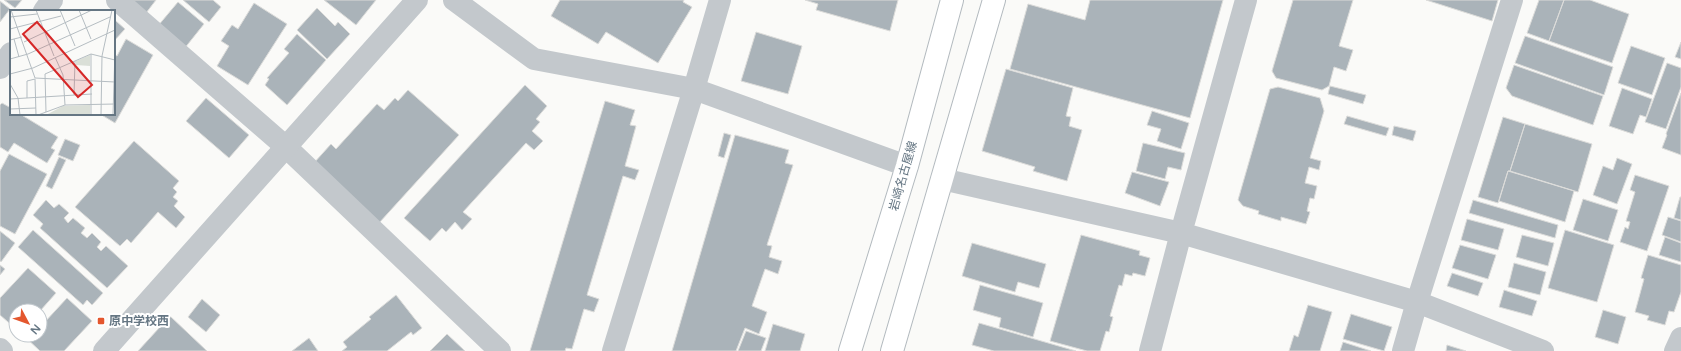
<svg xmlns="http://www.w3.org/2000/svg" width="1681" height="351" font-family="'Varela Round','Noto Sans JP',sans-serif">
<rect width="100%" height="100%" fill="#fafaf8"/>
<path fill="#aab3b9" stroke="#dcdcda" d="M4 0H22L15 8Z
M131 0H156L146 13Z
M183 0H213L221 7 209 22Z
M324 0H376L356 25Z
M560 0H684L683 2 692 7 658 63 606 32 598 44 551 16Z
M805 0H898L890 31 816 10 818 4Z
M1090 0H1223L1190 118 1010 69 1028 4 1085 20Z
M1293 0H1353L1339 46 1353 50 1346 71 1334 67 1329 86 1322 90 1276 78 1272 71Z
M1426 0H1498L1492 21Z
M1539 0H1564L1549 41 1527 33Z
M1564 0H1590L1629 14 1612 63 1549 41Z
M0 1 10 9 0 22Z
M178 2 204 24 184 49 157 27Z
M254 3 287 24 248 85 217 66 229 46 221 41 232 25 238 29Z
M317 8 335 26 338 22 350 34 327 59 297 30Z
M116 21 125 29 114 41V24Z
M756 32 802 46 788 94 741 81Z
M297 34 326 60 287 105 265 85 269 79 267 78 289 53 284 49Z
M1525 36 1613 67 1604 95 1515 63Z
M126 39 153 55 115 123 100 114H114V54L117 56Z
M1681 42V59L1675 57Z
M1631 46 1665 58 1652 95 1618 83Z
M1667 63 1681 68V87L1666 129 1645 122Z
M1514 65 1603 96 1593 125 1512 96 1506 88Z
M1006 69 1073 88 1066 116 1071 117 1069 126 1082 130 1067 181 1033 171 1035 167 982 151Z
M525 85 547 106 536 119 540 122 532 131 543 141 534 150 526 143 463 212 472 219 462 230 455 222 446 232 442 228 430 241 404 218Z
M1330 86 1366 95 1363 104 1328 94Z
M1278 87 1320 98 1324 111 1310 158 1321 161 1319 170 1309 167 1305 183 1317 186 1314 199 1310 198 1307 211 1310 212 1306 224 1281 217V221L1258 214 1259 211 1243 206 1238 200 1270 89Z
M1622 88 1652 99 1646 117 1640 115 1633 134 1609 126Z
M408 90 459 135 379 223 313 164 331 144 336 149 377 104 384 110 395 98 398 101Z
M1681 93V155L1662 148 1667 135 1666 134Z
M206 98 249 135 229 158 186 121Z
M605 101 635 110 630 125 636 126 625 166 639 170 635 180 623 176 587 295 599 299 594 312 584 309 572 349 566 348 565 351H530Z
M2 103 11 108V114H20L58 137 51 148 55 150 47 163 14 143 8 152 0 147V105Z
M1152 111 1189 123 1181 149 1157 141 1161 129 1147 125Z
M1347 116 1389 128 1386 136 1344 124Z
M1503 117 1525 124 1510 171H1508L1498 203 1478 197Z
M1525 124 1592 144 1578 192 1510 171Z
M1394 126 1416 131 1413 141 1392 135Z
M724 133 731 135 724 158 718 156Z
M735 135 789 150 785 163 793 165 767 245 772 246 769 257 782 261 778 274 765 269 752 306 767 312 759 334 745 328 736 351H672Z
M65 139 80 145 73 161 58 155Z
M134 141 179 181 173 188 177 192 173 197 178 201 174 206 185 217 176 228 158 212 131 243 127 239 120 246 75 207Z
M1143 143 1185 153 1181 170 1168 167 1165 179 1136 171Z
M9 154 47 174 15 234 0 226V171Z
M59 157 66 160 52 189 46 186Z
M1617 158 1632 164 1617 204 1593 195 1603 166 1613 170Z
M1508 171 1574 191 1565 222 1499 201Z
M1132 172 1169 182 1160 206 1125 193Z
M1635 175 1669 186 1647 251 1620 242 1625 227 1628 229 1630 222 1626 221 1635 192 1630 190Z
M1680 197H1681V220L1674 218Z
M1583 199 1618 210 1608 241 1573 230Z
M46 200 54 208 59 204 69 213 64 218 68 223 73 218 85 228 81 233 87 238 92 233 101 242 97 247 101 251 106 246 128 266 107 288 40 228 43 224 33 215Z
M1473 200 1558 225 1555 238 1469 213Z
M1668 217 1681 221V242L1662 235Z
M1467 219 1504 229 1498 250 1461 240Z
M33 230 103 293 92 305 87 300 83 305 18 247Z
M1565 230 1614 245 1597 302 1548 288Z
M0 231 15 243 1 262 0 261Z
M1081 235 1140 251 1139 255 1150 258 1145 276 1133 273 1132 276 1125 274 1122 286 1119 285 1110 316 1113 317 1109 332 1106 331 1100 351H1087L1050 341Z
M1522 235 1554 243 1548 266 1516 257Z
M1665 237 1681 243V262L1659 255Z
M972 243 1046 264 1039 288 1018 282 1015 292 962 276Z
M1460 245 1496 255 1488 279 1452 268Z
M1648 255 1681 265V292L1674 312 1669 311 1665 325 1647 320 1649 316 1635 312 1644 279 1641 278Z
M1514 263 1546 272 1540 295 1508 287Z
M0 265 5 269 0 275Z
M28 268 56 293 40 311H16V329L0 315V298Z
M1452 273 1483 283 1478 296 1447 286Z
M980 285 1043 303 1033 337 999 327 1001 318 973 310Z
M1504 290 1537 301 1532 316 1499 307Z
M396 295 422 328 413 335 411 332 387 351H342L347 347 343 342 371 319 369 317Z
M67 298 92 321 64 351H40L23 335H40V322L43 324Z
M202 299 220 315 206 332 188 317Z
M1308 305 1332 312 1320 351H1289L1294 335 1298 337Z
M1603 310 1626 317 1618 344 1595 337Z
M1351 314 1392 327 1384 351 1343 339Z
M170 316 207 351H138Z
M979 323 1076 351H994L972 345Z
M773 324 805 334 800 351H765Z
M746 331 766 338 761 351H738Z
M447 334 465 351H430Z
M309 338 318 351H292Z
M1343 342 1371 351H1340Z
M1447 345 1466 351H1446Z"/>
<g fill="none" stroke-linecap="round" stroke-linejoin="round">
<g stroke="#b3babf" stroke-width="24">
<path id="secondary" d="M850 351 907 166 952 0
M892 351 994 0"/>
</g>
<path stroke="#c3c8cc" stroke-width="22" d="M117 0 286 147 500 351
M454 0 534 59 694 89 907 166
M44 11 52 0
M0 68 11 53
M942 179 1181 233 1417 302 1543 351
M0 349 2 351
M613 351 694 89 720 0
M1150 351 1181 233 1246 0
M1403 351 1417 302 1512 0
M1675 351 1681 338"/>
<path stroke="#c3c8cc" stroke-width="22" d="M104 351 417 0"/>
<use href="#secondary" stroke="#fff" stroke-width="22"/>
</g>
<rect fill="#e4572e" stroke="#fff" stroke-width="1.5" x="97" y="317" width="8" height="8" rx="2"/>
<g text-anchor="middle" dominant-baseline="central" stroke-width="4" stroke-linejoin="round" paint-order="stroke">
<g font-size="12" fill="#657683" stroke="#fff">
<text transform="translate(903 176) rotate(-74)">岩崎名古屋線</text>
</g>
<g font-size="12" font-weight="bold" fill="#657683" stroke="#fff" text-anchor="start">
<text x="109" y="321">原中学校西</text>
</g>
</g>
<g transform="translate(10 10)">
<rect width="105" height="105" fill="#fafaf8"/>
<path d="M80 45V56L66 55V51ZM80 95V105H36L53 96Z" fill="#dadfd7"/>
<path fill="none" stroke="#b5bdc2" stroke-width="1" d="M1 0 25 68 105 72M26 0 44 46M50 0 65 36M69 0 81 29M0 7 27 4M0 19 51 6M4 29 9 47M0 30 12 27M14 32 82 0M81 44V105M45 47 53 65 55 95M0 49 18 44 100 7M0 64 23 58 105 20M0 74 8 88 10 105M64 85 65 51M17 88V71L25 69 26 105M0 89 82 84M0 99 26 98M36 102 35 64 81 44 105 50M28 105 55 95 105 94M91 105 92 46 102 0M103 105 105 40"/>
<path fill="#d62828" fill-opacity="0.15" stroke="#d62828" stroke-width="2" d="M27 12 82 75 68 87 13 24Z"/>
<rect width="105" height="105" fill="none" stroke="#657683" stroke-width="2"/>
</g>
<g transform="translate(28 323) rotate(131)"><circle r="19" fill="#ffffff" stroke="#c1c8cd"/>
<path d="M0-3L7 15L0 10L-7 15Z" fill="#e4572e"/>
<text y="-6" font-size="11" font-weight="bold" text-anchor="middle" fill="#657683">N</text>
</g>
</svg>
